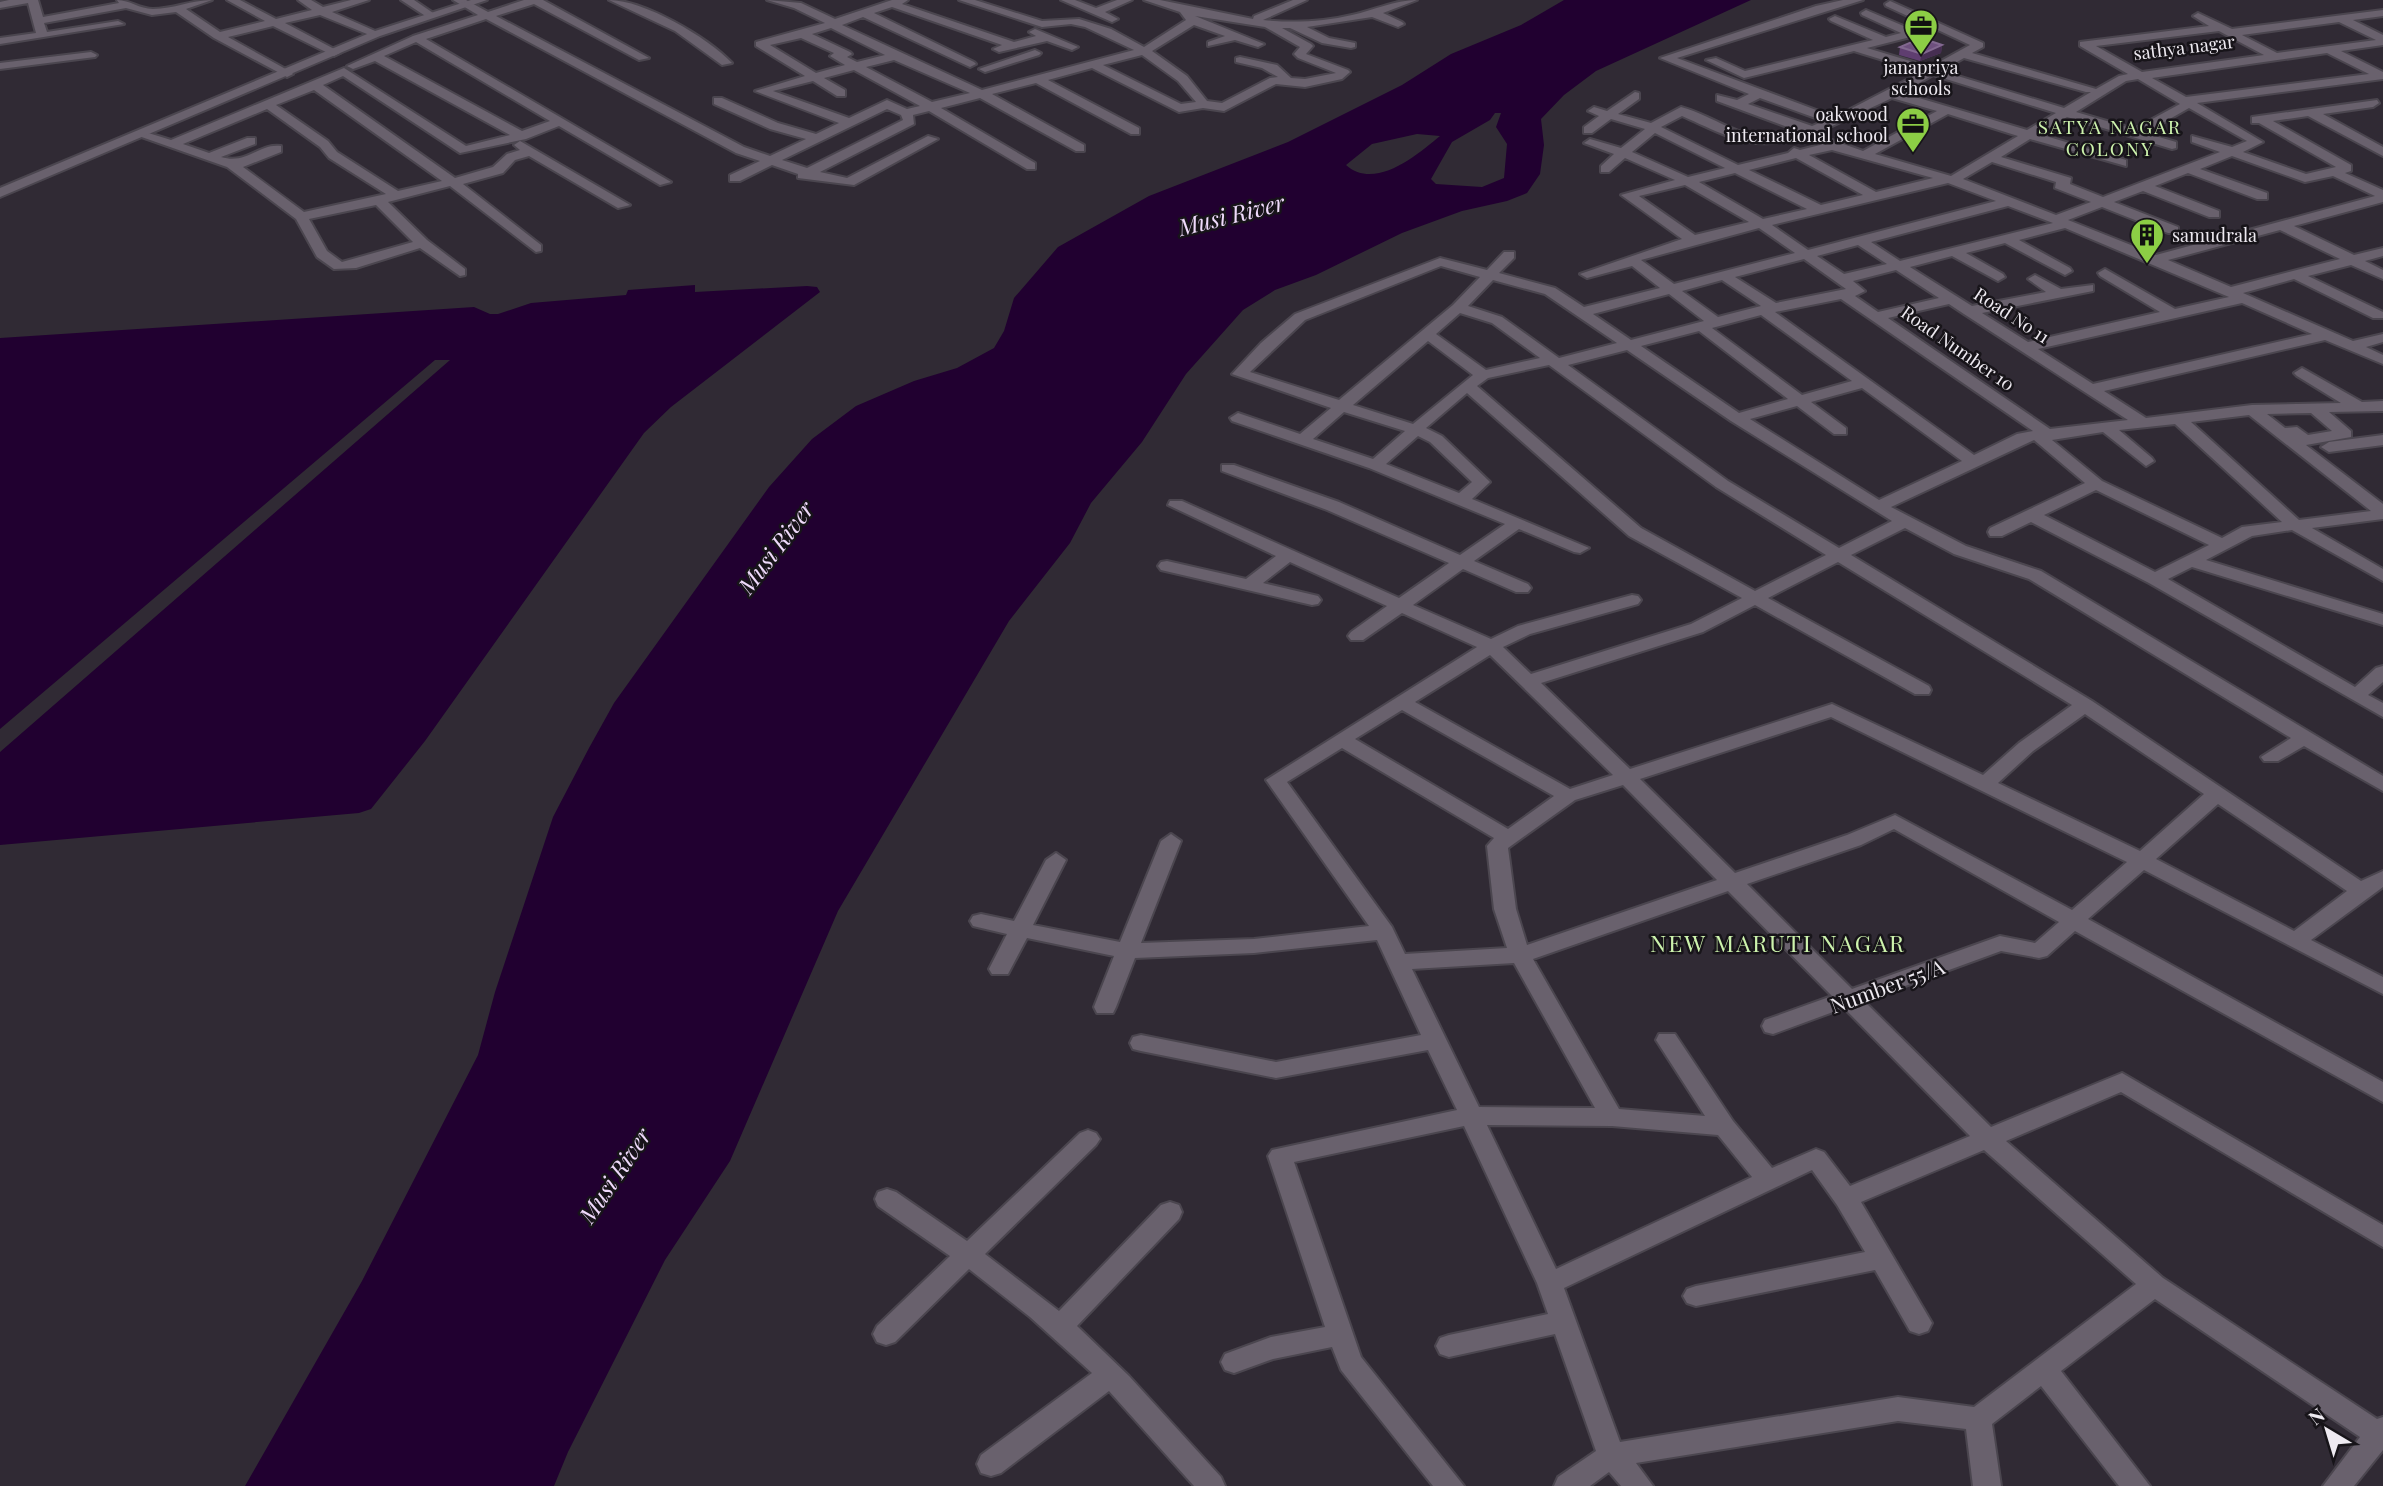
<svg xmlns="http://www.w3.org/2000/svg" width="2383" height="1486" font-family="'Playfair Display',serif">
<rect width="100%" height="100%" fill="#302a34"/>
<path fill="#210030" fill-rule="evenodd" d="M1564 0H1751L1596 71 1564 95 1541 119 1544 145 1540 174 1527 193 1507 201 1462 211 1402 233 1316 275 1275 290 1243 310 1186 374 1142 442 1091 503 1070 543 1009 621 838 911 730 1161 665 1260 568 1452 554 1486H245L362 1281 478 1055 495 992 553 817 589 748 614 703 769 487 812 439 856 406 914 381 957 368 994 348 1004 331 1014 298 1058 247 1149 196 1288 142 1402 85 1451 54 1521 25ZM1495 113H1501L1496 127 1507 144 1504 178 1482 187 1436 184 1431 179 1452 142 1490 120ZM1417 134 1440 136C1417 155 1375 191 1346 165L1372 144Z
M695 285V292L807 286 817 287 820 292 671 407 644 433 425 741 371 809 359 813 0 845V752L450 360H435L0 729V338L474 307 490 314H498L531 303 626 295 628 290Z"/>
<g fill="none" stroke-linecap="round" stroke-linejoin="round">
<g stroke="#4b464f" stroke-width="4">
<path id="minor" d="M9 0H38L43 17 119 3 117 0C130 0 139 9 153 9 174 9 191 0 212 0L186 9 220 32 265 21 227 0H240L276 19 312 10 298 0H311L323 7 351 0H369L332 12 382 34 372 36 320 15 285 23 338 51 340 53 334 56 273 26 228 37 291 72 293 74 287 77 214 38 176 12 152 15 126 8 44 23 47 32 118 21 124 24 0 44V38L36 33 28 3 0 8V2Z
M401 0H414L436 15 427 17Z
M453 0H466L488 12 524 0H543L649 58 639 60 534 4 496 16 744 147 770 156 806 139 770 129 714 104V98H722L778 123 816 134 839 123 755 91 805 76 756 46V42L825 23 794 8 767 0 801 3 835 19 892 0H908L902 4 1014 42 1036 36 1029 32 1035 29 1078 47 1072 50 1047 41 999 52 993 49 1002 45 892 7 874 13 974 62 976 64 970 67 863 17 842 25 982 90 1134 50 1085 27 1071 24 1042 27 959 0H975L1042 21 1079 19 1111 29 1144 47 1186 20 1180 12 1144 0H1160L1253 19 1254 16 1293 0H1307L1263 20C1292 23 1323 22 1352 15 1375 10 1394 0 1417 0L1383 13 1402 22 1404 24 1398 27 1372 17 1307 27 1329 38 1355 43V47L1351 48 1322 43 1290 28H1282L1311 44 1313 46 1306 54 1348 70 1350 72 1342 79 1305 87 1276 84 1224 111 1203 108 1179 112 1092 68 1048 80 1139 128V134H1131L1036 83 992 94 1084 145V151H1076L980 98 941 108 1035 163V169H1027L929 111 913 115 914 124 820 172 847 178 928 136 938 139 854 185 798 178V174L772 165 740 181H730V175L760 161 736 153 486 19 426 39 671 182 660 185 559 126 526 139 460 153 343 76 323 85 455 178 493 167 507 154 520 150 514 145 520 141 630 205 618 208 529 156 515 160 503 173 463 184 541 245V251L536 252 450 186 388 202 427 240 465 269V275L460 276 420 248 356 268 334 269 317 257 296 219 227 167 136 135 142 131 171 140 344 68 466 146 510 135 375 61 353 69 347 66 413 36 478 15ZM1195 16 1265 27 1300 47 1294 54 1298 58 1336 73 1305 79 1291 78 1277 65 1240 57 1236 58V62L1262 68 1278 77 1270 78 1222 103 1207 101 1187 76 1152 51 1194 25 1225 36 1208 42V46L1235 40 1258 47 1264 44ZM831 28 885 55 857 62 847 57 852 54 850 52 812 34ZM801 38 834 53 830 56 845 65 816 73 770 45ZM416 42 550 121 522 131 384 56ZM1142 55 1178 81 1196 102 1181 104 1103 65ZM894 60 970 93 932 102 866 67ZM854 70 920 106 907 109 887 100 849 118 773 91 813 81 837 96H845V90L824 78ZM314 90 442 181 398 191 337 152 328 141 276 105ZM267 109 320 147 329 158 386 194 304 212 243 167 281 152V146C259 143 247 165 221 157L255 144V138H247L209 153 183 144ZM887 109 901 115 903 120 807 168 782 160ZM376 205 413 242 342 262 327 251 309 219Z
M609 0C644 0 707 37 732 63L722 65 675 31Z
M1061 0H1075L1096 8 1117 0H1132L1105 12 1118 19 1112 22Z
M1843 0H1863L1677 58 1835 117 1922 72 1854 51 1744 78 1706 60 1716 58 1745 71 1873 40 1831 21 1829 19 1835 16 1886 37 1901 33 1862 15 1861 13 1866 10 1913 30 1929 26 1886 6 1885 4 1890 1 1983 43V47L1972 53 2096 89 2119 76 2128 74 2080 46V42L2209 26 2193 16 2198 13 2232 29 2383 10V16L2353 20 2383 35V45L2341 51 2383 72V79L2197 103 2263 142 2243 152 2306 174 2336 167 2259 123H2252V117L2377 100 2379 103 2373 107 2323 114 2383 147V156L2308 116 2273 121 2351 165V171L2345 173 2383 190V202L2294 226 2354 255 2383 248V256L2365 261 2383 270V279L2351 265 2308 276 2383 312V318H2373L2294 279 2243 293 2353 341 2383 334V342L2366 347 2383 355V364L2325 340 2104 391 2146 418 2252 405 2341 403 2297 376 2294 373 2302 368 2362 402 2383 401V411L2329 412 2351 431V437L2306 445 2383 504V519L2312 528 2383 569V581L2292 530 2252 536 2206 560 2383 614V625L2192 567 2168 579 2355 687 2376 668 2383 666V682L2368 695 2383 703V717L2149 583 2031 522 2002 536H1990L1988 532 1990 528 2085 483 2034 440 1891 507 1966 546 2041 571 2383 776V791L2304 746 2278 761H2264L2261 757 2291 738 2029 579 1954 554 1905 528 1851 555 2092 701 2361 881 2383 871V887L2311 940 2383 977V994L2144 870 2088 919 2383 1082V1102L2075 931 2047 956 2039 958 2001 951 1864 1001 1991 1127 2122 1073 2383 1225V1247L2121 1092 2006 1141 2163 1278 2377 1419 2383 1417V1450L2354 1486H2323L2360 1437 2155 1299 2061 1371 2150 1486H2119L2041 1386 1992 1424 2001 1486H1973L1966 1429 1898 1421 1636 1463 1653 1486H1621L1609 1472 1590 1486H1554L1558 1477 1596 1451 1555 1334 1449 1357 1440 1354 1436 1346 1440 1338 1449 1335 1548 1314 1537 1283 1464 1126 1294 1162 1361 1357 1464 1486H1433L1341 1370 1332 1347 1273 1359 1234 1373 1225 1370 1221 1362 1225 1354 1271 1337 1325 1327 1268 1156 1272 1150 1457 1110 1428 1050 1276 1078 1141 1051 1133 1049 1130 1043 1133 1037 1141 1035 1276 1062 1421 1035 1377 940 1254 953 1135 958 1116 1007 1113 1013H1097L1094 1007 1114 956 1027 938 1008 974H992L989 969 1007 934 973 926 970 921 973 916 981 914 1014 921 1046 860 1056 853 1066 860 1033 925 1120 942 1161 841 1171 834 1181 841 1141 943 1254 939 1369 926 1266 780 1477 647 1402 613 1363 640H1351L1348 636 1351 632 1387 606 1290 562 1263 583 1318 596 1321 600 1318 604 1312 605 1161 570 1158 566 1161 562 1167 561 1246 579 1276 556 1168 505 1170 501H1182L1399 598 1449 563 1327 510 1222 471V465H1234L1339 502 1460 555 1505 524 1369 468 1232 421 1230 418 1238 413 1300 434 1331 408 1232 374 1261 343 1295 314 1440 258 1487 270 1504 252H1514V258L1499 273 1555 288 1584 307 1660 288 1632 266 1587 278 1580 274 1682 239 1621 195 1675 180 1625 158 1609 172H1601V166L1614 154 1584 143 1590 139 1621 148 1645 129 1611 119 1592 133H1584V127L1599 116 1588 111 1594 107 1607 111 1635 92 1639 93V99L1618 114 1651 123 1681 107C1729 121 1743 148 1798 131L1717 101V95L1737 100 1749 94 1660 58 1816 6ZM2339 22 2376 40 2277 53 2242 35ZM1938 30 1970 45 1930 67 1867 48ZM2219 31 2264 55 2142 72 2096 46ZM2327 53 2369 74 2186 97 2152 78ZM1964 58 2086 92H2091L2064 108 1941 71ZM1933 75 2056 113 2027 130 1902 93ZM2138 79 2180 104 2134 129 2076 112 2126 81ZM1760 98 1824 121 1812 126 1748 104ZM1892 98 1937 111 1863 151 1815 134ZM2189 108 2247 141 2232 147 2192 136V142L2220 152 2103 197 2070 184 2071 178 2001 157 2030 139 2126 166V160L2039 134 2067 117 2172 149 2176 148V142L2145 133ZM1948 114 2018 136 1951 176 1875 154ZM1682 116C1728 136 1751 153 1803 137L1820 145 1800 150 1794 148 1788 153 1738 165 1661 127ZM1655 133 1725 168 1688 177 1632 152ZM1832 150 1933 178 1876 192 1809 155ZM2232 156 2305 182 2333 176 2375 196 2156 255 2068 220 2102 207 2168 233H2178V227L2114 202 2143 191 2209 217H2219V211L2155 186 2188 173 2257 199H2267V193L2200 169ZM1796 158 1863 195 1821 205 1749 170ZM1992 162 2056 182 2055 188 2091 202 2056 215 1963 179ZM1735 173 1807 209 1763 219 1699 182ZM1948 183 1996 201 1808 250 1772 225ZM1685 185 1749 222 1695 235 1639 196ZM2008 206 2053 223 1900 261 1871 242ZM1759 228 1795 253 1674 284 1641 260ZM2065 228 2229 297 2175 309 2105 269 2098 273 2100 276 2160 312 2028 342 1982 313 2093 291V285L2061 289 2035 275 2028 279 2046 292 1972 306 1910 267 1952 256 1998 281 2005 277 2003 274 1966 253 2005 243 2065 275 2072 271 2070 268 2019 240ZM2280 230 2340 259 2231 287 2168 260ZM1858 245 1887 264 1844 274 1817 256ZM1804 259 1846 289 1776 303 1735 277ZM1441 266 1480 277 1453 305 1339 400 1250 372 1305 320ZM1896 270 1939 298 1878 312 1855 296 1865 291 1853 281ZM1493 280 1545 294 1617 343 1559 358 1502 317 1468 306ZM1722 280 1761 306 1718 317 1682 291ZM1669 294 1704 321 1631 340 1593 314ZM1841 299 2033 431 2017 434 1974 455 1775 312ZM2242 303 2312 334 2093 384 2038 349ZM1949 304 1964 314 2128 420 2050 429 1888 318ZM1460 313 1492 323 1540 358 1486 370 1436 334ZM1761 315 1852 381 1802 395 1712 328ZM1699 331 1788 399 1739 413 1641 346ZM1428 341 1473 375 1413 424 1353 405ZM1627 350 1731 421 1892 521 1839 548 1728 481 1568 365ZM1549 365 1716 487 1826 555 1755 591 1641 528 1477 386 1488 378ZM1862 388 1962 461 1879 500 1750 419 1797 406 1834 434H1846V428L1811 402ZM1467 393 1629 536 1742 598 1691 624 1531 674 1503 647 1530 634 1638 604 1641 600 1638 596 1632 595 1518 626 1491 639 1413 605 1463 569 1516 592H1528L1531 588 1528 584 1474 561 1519 529 1574 552 1580 553 1589 548 1472 499 1490 482 1442 436 1426 428ZM1344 412 1405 431 1373 459 1313 439ZM2311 413 2332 431 2308 435 2297 427 2285 428 2267 414ZM2249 415 2371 511 2299 520 2191 422ZM2175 424 2282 522 2242 527 2222 538 2102 481 2052 440 2103 432 2146 466 2154 461 2152 458 2119 430ZM1418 436 1430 442 1472 482 1459 493 1386 464ZM2096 490 2209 545 2155 572 2044 515ZM1838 562 2072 705 2019 743 1983 775 1832 704 1630 769 1541 683 1703 632 1755 605 1915 694H1929L1931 690 1929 686 1768 598ZM1490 655 1613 775 1570 789 1415 702ZM1402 710 1554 796 1508 829 1355 739ZM2085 714 2204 794 2140 851 1998 783 2033 751ZM1831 717 2127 862 2072 910 1895 815 1847 835 1735 873 1640 779ZM1342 748 1494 838 1487 846 1494 909 1507 948 1405 954 1392 927 1287 782ZM1623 785 1717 880 1527 945 1516 909 1508 848 1575 800ZM2218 804 2347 891 2294 931 2156 859ZM1894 829 2059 922 2035 943 2000 936 1852 989 1747 884 1861 845ZM1728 891 1832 996 1765 1020 1762 1026 1765 1032 1773 1034 1844 1008 1970 1136 1850 1186 1824 1152 1816 1149 1772 1168 1733 1121 1675 1034H1659L1656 1040 1705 1116 1619 1109 1533 959ZM1514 963 1595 1108 1479 1107 1412 969ZM1487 1125 1612 1126 1718 1135 1752 1177 1556 1269ZM1984 1150 2136 1284 1974 1407 1898 1397 1620 1442 1564 1288 1812 1170 1837 1205 1865 1252 1696 1286 1687 1289 1683 1296 1687 1303 1696 1306 1875 1270 1910 1331 1919 1334 1928 1331 1932 1323 1861 1202Z
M1035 50 1041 53 1039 55 985 72 979 69Z
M91 52 97 55 95 57 0 69V63Z
M2383 435V445L2329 452 2321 447 2329 442Z
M1088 1130 1096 1133 1100 1139 1096 1145 985 1254 1059 1311 1161 1205 1170 1202 1179 1205 1182 1212 1179 1219 1077 1326 1129 1376 1221 1477 1225 1486H1194L1109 1391 1001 1473 991 1476 981 1473 977 1464 981 1455 1092 1373 1030 1317 969 1269 895 1342 886 1345 877 1342 873 1334 877 1326 950 1256 878 1206 875 1199 878 1192 887 1189 896 1192 967 1241 1080 1133Z"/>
</g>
<g stroke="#4b464f" stroke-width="4">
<path id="tertiary" d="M471 0H487L380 36 0 197V188L372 32Z"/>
</g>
<use href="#minor" fill="#69616d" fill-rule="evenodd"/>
<use href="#tertiary" fill="#69616d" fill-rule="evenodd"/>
</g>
<path fill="#5f3e70" d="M1942 45 1941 53 1920 61 1899 55 1900 47Z"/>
<path fill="#462e52" d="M1942 45 1941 53 1920 61 1922 54Z"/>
<path fill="#6e507e" stroke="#826890" stroke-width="2" d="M1921 38 1942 45 1922 54 1900 47Z"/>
<defs>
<g id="office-pin" transform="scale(1.75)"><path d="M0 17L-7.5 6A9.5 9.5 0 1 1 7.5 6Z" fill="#8cce45" stroke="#171419"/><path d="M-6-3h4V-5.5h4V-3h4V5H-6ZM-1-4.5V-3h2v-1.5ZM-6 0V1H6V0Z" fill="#111"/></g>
<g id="building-pin" transform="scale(1.75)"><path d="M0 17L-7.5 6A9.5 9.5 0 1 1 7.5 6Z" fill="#8cce45" stroke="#171419"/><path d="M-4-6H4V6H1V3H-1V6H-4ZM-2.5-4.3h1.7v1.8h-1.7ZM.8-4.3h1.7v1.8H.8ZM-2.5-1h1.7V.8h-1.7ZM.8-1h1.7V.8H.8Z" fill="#111"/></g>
</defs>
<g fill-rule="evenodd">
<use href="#office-pin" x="1921" y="26"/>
<use href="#office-pin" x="1913" y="124"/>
<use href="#building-pin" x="2147" y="235"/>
</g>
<g text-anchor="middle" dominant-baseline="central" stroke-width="5" stroke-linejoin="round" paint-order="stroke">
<g font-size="18" fill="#eeeaf1" stroke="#171419">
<text transform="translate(2184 47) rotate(-7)">sathya nagar</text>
<text transform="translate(2012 315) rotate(33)">Road No 11</text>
<text transform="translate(1958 348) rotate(35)">Road Number 10</text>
</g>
<g font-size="18" fill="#eeeaf1" stroke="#171419">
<text x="1921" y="67">janapriya<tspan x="1921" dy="21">schools</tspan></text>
<text x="1888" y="114" text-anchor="end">oakwood<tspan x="1888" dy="21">international school</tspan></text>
<text x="2172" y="235" text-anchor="start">samudrala</text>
</g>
<g font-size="19" letter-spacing="2" fill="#cdf3ad" stroke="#171419">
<text x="2110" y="126">SATYA NAGAR<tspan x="2110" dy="22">COLONY</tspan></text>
</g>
<g font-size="21" fill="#eeeaf1" stroke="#171419">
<text transform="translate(1887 985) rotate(-20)">Number 55/A</text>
</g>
<g font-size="23" font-style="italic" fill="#efdafb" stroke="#171419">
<text transform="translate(1231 214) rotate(-14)">Musi River</text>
<text transform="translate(775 547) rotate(-53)">Musi River</text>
<text transform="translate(614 1175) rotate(-56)">Musi River</text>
</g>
<g font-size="23" letter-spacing="2" fill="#cdf3ad" stroke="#171419">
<text x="1778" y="942">NEW MARUTI NAGAR</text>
</g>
</g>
<g transform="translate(2327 1430) rotate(322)" stroke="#171419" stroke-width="5" paint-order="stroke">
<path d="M0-5L12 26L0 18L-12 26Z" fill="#eeeaf1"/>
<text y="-10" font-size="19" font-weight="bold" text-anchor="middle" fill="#eeeaf1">N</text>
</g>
</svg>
